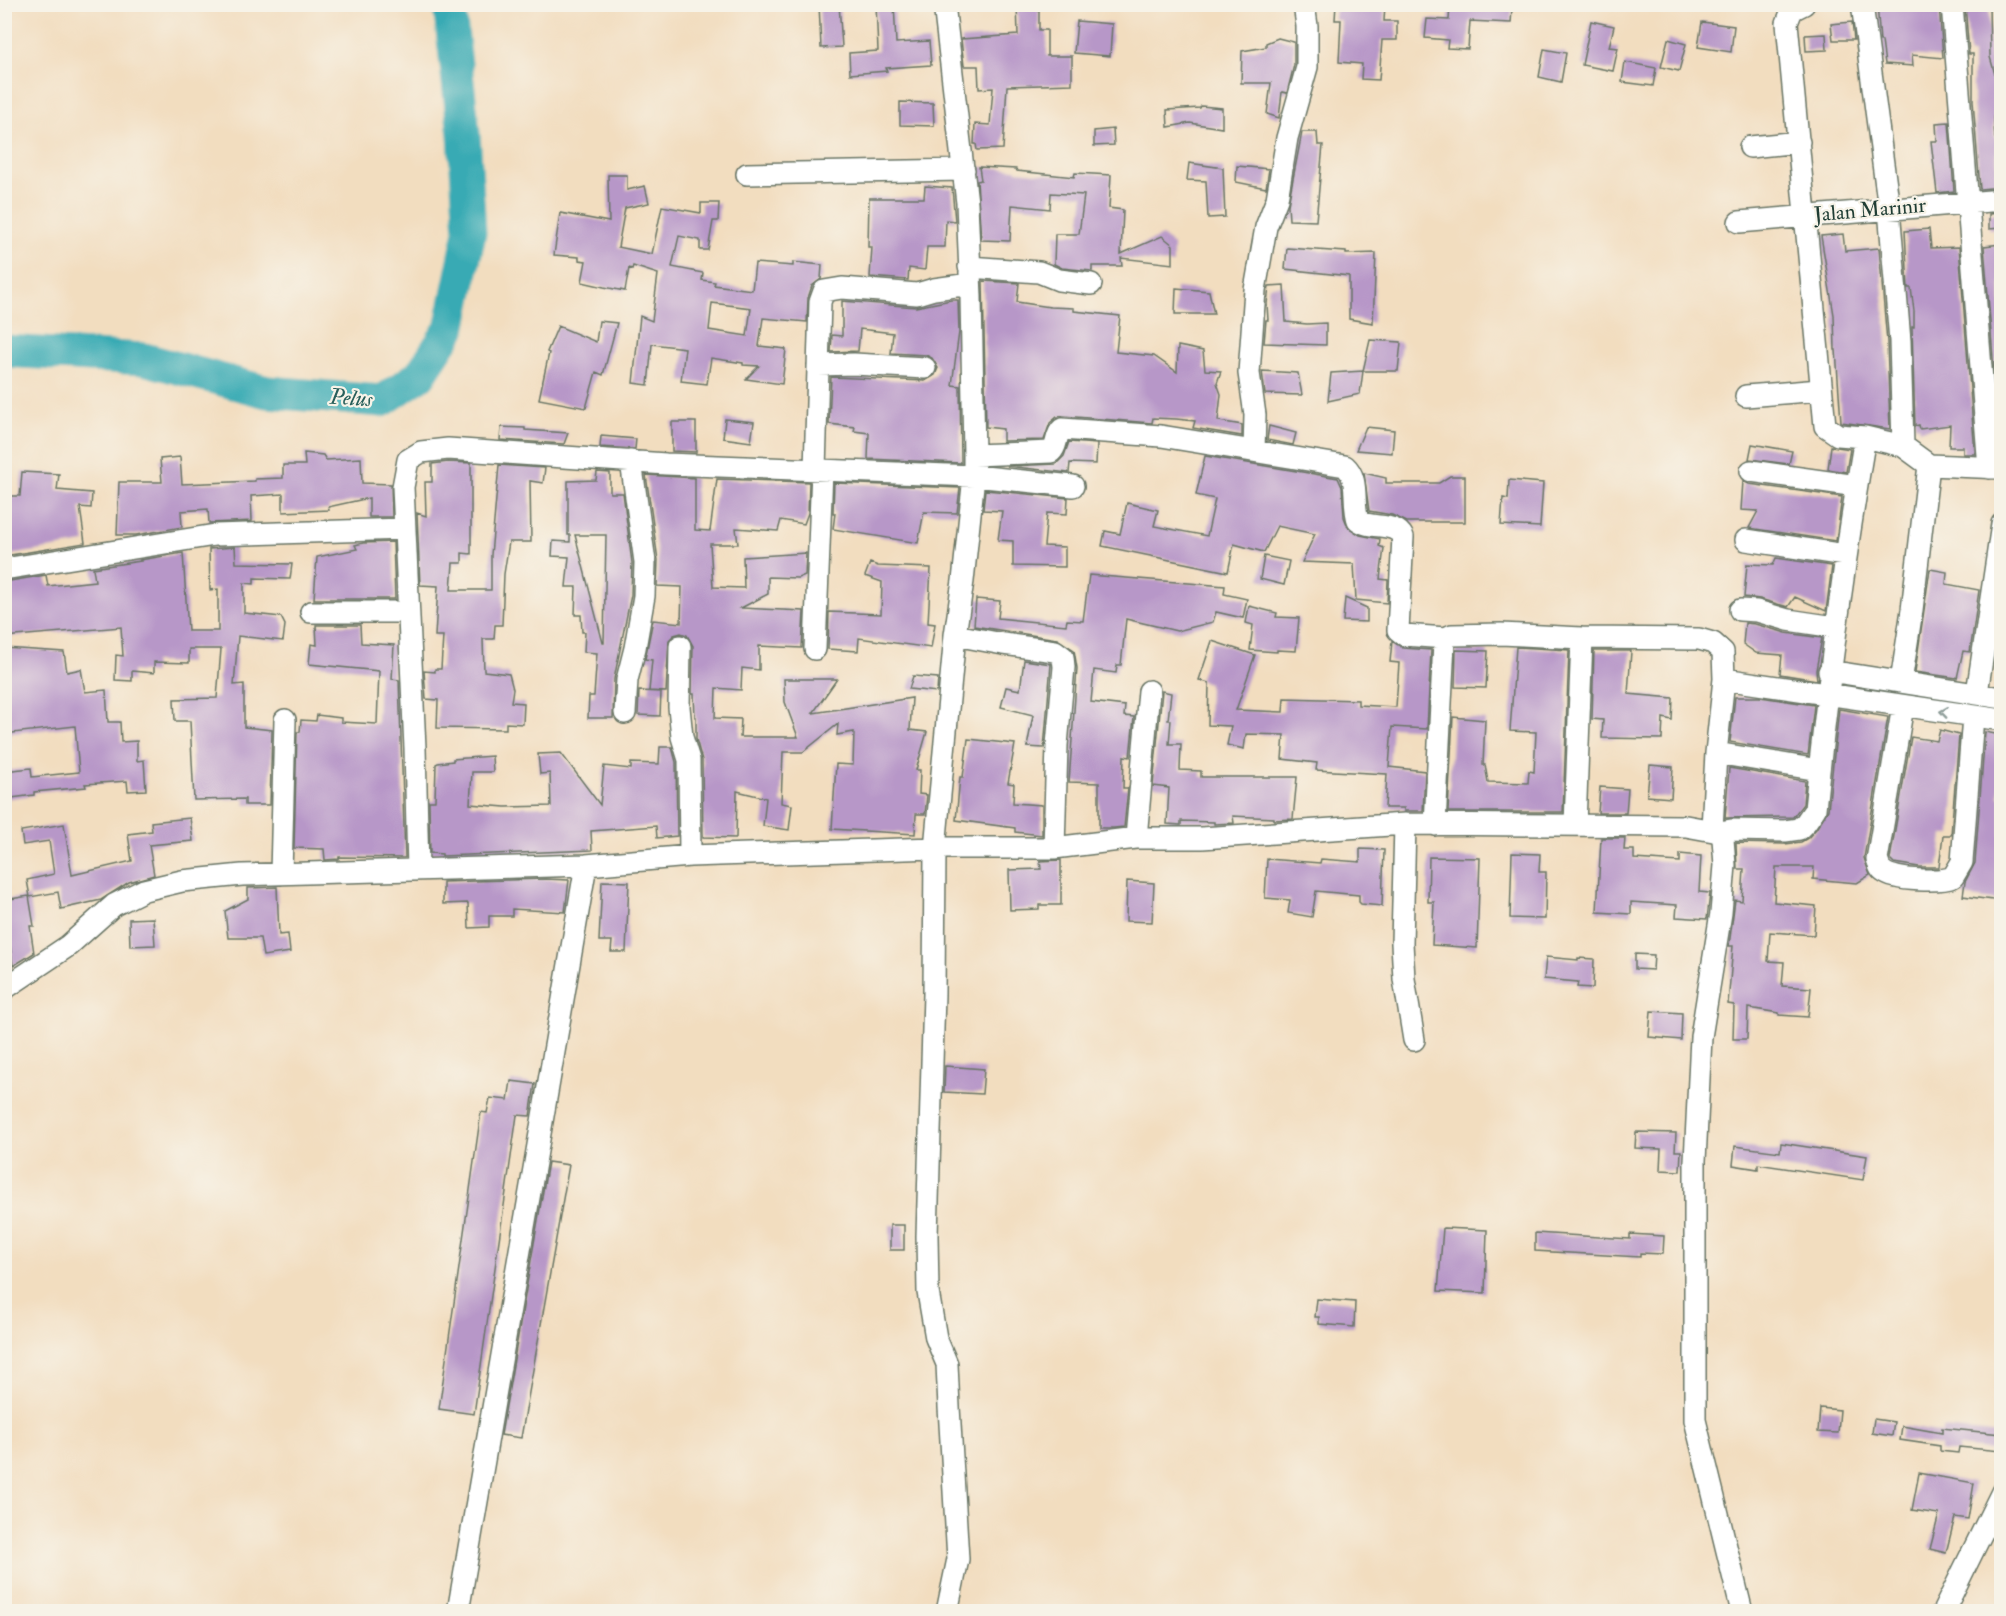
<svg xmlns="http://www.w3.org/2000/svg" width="2006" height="1616" font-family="'IM FELL Double Pica',serif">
<rect width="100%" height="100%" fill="#f7f3e8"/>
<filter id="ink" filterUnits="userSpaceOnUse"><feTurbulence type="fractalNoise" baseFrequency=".0167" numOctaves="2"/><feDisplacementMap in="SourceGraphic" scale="12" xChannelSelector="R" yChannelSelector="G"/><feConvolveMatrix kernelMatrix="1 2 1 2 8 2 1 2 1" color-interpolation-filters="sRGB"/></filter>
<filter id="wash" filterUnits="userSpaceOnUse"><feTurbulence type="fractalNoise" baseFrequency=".008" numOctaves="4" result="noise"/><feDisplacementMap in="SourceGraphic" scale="24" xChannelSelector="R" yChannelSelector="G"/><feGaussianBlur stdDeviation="1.35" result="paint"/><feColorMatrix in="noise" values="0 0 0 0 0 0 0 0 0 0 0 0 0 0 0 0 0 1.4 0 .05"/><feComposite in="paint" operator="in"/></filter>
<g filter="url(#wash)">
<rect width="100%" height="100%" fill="#f2ddbf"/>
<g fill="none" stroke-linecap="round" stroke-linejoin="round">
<path stroke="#39aab4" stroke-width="33" d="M4 351 144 359 267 392 382 401 420 375 450 329 470 232 464 134 449 4"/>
</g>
<g id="blocks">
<path fill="#b797c8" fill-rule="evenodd" d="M819 4H839L842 47 821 48Z
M876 4H894L896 43 929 41 931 65 886 68 887 71 850 74 849 53 878 51Z
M1017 4H1039V30H1047V56H1072V84L1007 86 1003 149 977 150 976 144H974L975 124 990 125 993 88 979 89 978 66H964L961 39 1018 35Z
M1336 4H1385L1384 21H1397V40H1382L1379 80 1361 79 1362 64 1339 62 1341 20H1335Z
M1450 4 1512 9 1511 23 1470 21 1468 49 1447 48 1448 40 1425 38 1427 19 1449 20Z
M1877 4H1939L1943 58 1912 55 1913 66 1885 64 1882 41H1880Z
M1965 4H1989L1990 57 1996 78 1994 123 1995 138H1997V175H2001V187L1980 189 1973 101V54H1969Z
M1077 21 1112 24 1110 56 1074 53Z
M1591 21 1614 26 1609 47 1618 48 1613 71 1582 65Z
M1702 22 1734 26 1731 52 1698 47Z
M1852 22 1854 40H1833L1831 24Z
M1826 34 1827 50 1806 51 1805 35Z
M1278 38 1294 42V65L1287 93 1282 92 1279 118 1267 114 1271 83H1241L1242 51 1266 47V43Z
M1668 39 1686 44 1679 71 1661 67Z
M1544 49 1566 53 1561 82 1539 77Z
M1625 62 1656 68 1653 86 1622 82Z
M900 102 933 103 934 126 900 125Z
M1201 106 1222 108V128L1190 123 1168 127 1167 110 1200 108Z
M1949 122 1954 191 1937 193 1931 141H1937L1936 123Z
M1113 129 1114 145 1094 146V131Z
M1302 132H1317L1318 145H1323L1316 221 1289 220 1288 205Z
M1189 163 1223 168 1225 217 1208 218 1206 181 1187 180Z
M1237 166 1269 169 1266 188 1236 182Z
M979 167 1016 169 1017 171 1074 177 1075 173 1111 175 1109 208 1123 210 1121 254 1162 236 1173 245V264L1121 258 1122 266H1092V271L1062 268 1054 264 1055 234H1079L1084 195 1051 193 1050 209 1012 205 1010 241 981 240 977 181 981 180Z
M608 175H627V190L645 186 649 203 625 208 618 247 652 254 662 206 701 213V203H719L718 221H713L708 250H700V240L679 236 672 267 703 273 702 280 715 282 714 285 752 290 755 263 793 266V262L822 265 821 279 812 286 808 298 807 322 763 318 759 346 786 349 782 384 746 379 759 366 743 365V363L711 358 707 384 681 381 685 348 652 344 648 385 633 383 640 316 652 321 658 274 633 266 632 269 629 268 625 291 604 287 582 282 586 261 579 260V257L554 255 560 213 609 222ZM712 303 751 308 747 336 709 330Z
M925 186 952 188 955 221 946 220 945 247H927L925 270 909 268 908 280 870 277 872 247H868L869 198H924Z
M2001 213V228L1989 229V214Z
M1929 229 1931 248 1959 247 1975 454H1963V447H1949L1950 425 1920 429 1919 425 1915 426 1912 327H1914V311L1911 288H1908L1905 231Z
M1843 234 1845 251 1879 248 1887 342 1890 429 1841 422 1836 350H1835L1834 315 1821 236Z
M2001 244V382H1995L1984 246Z
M1287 248 1346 252V254L1376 253 1373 323 1349 319V276L1285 269Z
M983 281 1019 283 1017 302 1050 307 1074 308V311L1120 316 1116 352 1154 356 1177 372 1178 346 1203 351 1205 370 1221 371 1217 383 1221 394 1218 421 1242 425V436L1193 428 1195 421 1176 419 1153 418 1152 423 1063 416 1057 417 1050 423 1044 440 1003 441V429L986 427Z
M1284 285 1286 322 1307 324 1326 323V345L1264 343 1266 320H1268L1267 304 1269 286Z
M1176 288 1209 291 1214 314H1175Z
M951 300H958L959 332 952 385 960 386 961 463 868 459 869 433 854 431 855 427 829 424 831 377 925 381 935 375 938 368 932 358 926 355 891 353 893 333 860 329 858 351 831 352 832 335 842 336V301L916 307Z
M599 321 617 323 603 375 596 372 586 408 539 399 549 353 547 352 558 326 596 342Z
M1370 340 1401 342 1398 371H1363Z
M1262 371 1298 373 1302 395 1265 394Z
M1363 371 1360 394 1328 401 1331 373Z
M725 419 754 422 751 442 723 438Z
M672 422H696V452L672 451Z
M1269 426 1296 433 1293 445 1267 440Z
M501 427 525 428V430L568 433 564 444 500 440Z
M1366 427 1394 430 1392 453 1356 450Z
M601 436 636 439 635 449 600 447Z
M1069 442 1097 444 1096 464 1070 463 1069 473 1007 466 1056 464 1064 456Z
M1752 444 1792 451 1789 464 1749 459Z
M1831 446 1850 449 1846 472 1828 469Z
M304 453 323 455 326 460 361 458 362 483 391 484 392 517H369V498L328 507 329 510 283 512V494L251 496 252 521 209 523 208 509 181 511 182 527 136 535H117L119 482H162L160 459 180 457 182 484 255 481V479L283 478V465H305Z
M1205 456 1338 478 1342 487 1344 517 1348 527 1360 535 1380 539 1379 546 1384 548 1380 579 1388 580 1387 603 1356 600 1354 564 1302 562 1315 534 1277 526 1264 552 1234 544 1228 572 1102 546 1105 531 1120 534 1127 503 1158 510 1154 526 1207 536 1215 499 1196 495Z
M448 462 471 463V554L462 553V563H453L451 590H491V555L499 465 545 468 543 483 530 481 531 542H509L504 574 502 625H495L494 639H483L484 671 509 674 513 689 511 702 524 703 523 724 506 723V729L437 728 438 700 426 699 424 671 435 672V669H441L443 636H435L438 586 420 585 417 513 426 516 425 482H432V464Z
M22 472 59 474 57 490 92 493 91 508 80 507 85 543 4 556V496H20Z
M597 472 610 473V493H623L632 563 631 595 614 679 613 718H588L589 696H594L597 653 584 652 585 632H582L581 615H575L576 587H566L569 557 552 556 553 541 570 542V535H568V481L596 480ZM575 535H606L604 643H603Z
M1364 473 1386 478V483H1439L1450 476H1465V522H1407L1392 515 1369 511Z
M646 475 695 478V530L710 531 717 479 809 482 808 513 804 524 781 520 778 531 736 528 738 544H710L713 587 744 588 743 557 806 553 805 575 798 578 768 577V594L741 608 804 611 802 648 759 646V670L742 668 741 690 716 688 715 718 741 719 740 737H798L785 702 784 679H837L813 713 912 698 910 730 927 732 916 770H920L919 794 927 795 925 814H916L915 834 832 829 836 764 853 765 854 732 837 735 838 724 803 752H783L781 803 792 805 789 830 763 826 766 798 737 791 736 838 703 837 702 760 696 739V717H695L694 694H692L693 646 687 635 681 633 674 635 669 640 666 692 649 691 652 660 645 659 653 620 681 623 682 587 657 586 658 560Z
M1509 480 1543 483 1540 527 1501 525 1503 498 1508 499Z
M1743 481 1749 484 1842 497 1836 541 1749 528 1758 511 1741 510Z
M834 483 960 488 957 513 924 512 918 543 833 529 835 513H833Z
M985 490 1068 498 1067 514 1047 513 1044 546 1065 547V567L1013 566V541L998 540 1002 511 983 510Z
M393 542 395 599H314L317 557 357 549 355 545 363 543Z
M235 547 236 563 292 564 290 579 254 578V584L244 583V613L281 617 285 625 283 641 238 636 234 685 244 684V727L272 730 270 805H245V799L194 800 190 721H175L174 699 217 698 221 649H189V663L154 662V673L132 671V681L115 680 116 655 123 656 121 627 4 637V582L46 575 48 586 95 581 93 568 141 561 140 560 183 553 188 631H218V589L210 590 209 549Z
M1264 556 1289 561 1284 585 1260 579Z
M1776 558 1832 566 1826 611 1795 597 1788 607 1760 599 1744 597 1747 564 1773 565Z
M870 563 878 566 931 568 928 623 935 624 931 648 859 638 858 651 828 649 829 612 881 614 882 582 865 576Z
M1930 569 1947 572 1946 584 1979 590 1970 652 1963 651 1957 678 1915 672Z
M1089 575 1225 586 1224 594 1247 599 1243 618 1216 612 1213 622 1177 631 1126 619 1121 665H1117L1116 673 1094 670 1091 702 1125 706 1124 716 1134 717 1130 757 1124 756 1123 788H1128L1124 827 1114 828H1099V783L1069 782 1077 668 1074 650 1057 639 974 626 976 599 1000 601 998 618 1066 625 1067 620 1083 621Z
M1345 598 1367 608V622L1343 621Z
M1249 606 1277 613 1276 617 1299 618 1296 651 1277 650V652L1250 650 1253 625 1246 623Z
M2001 615V656H1995Z
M1745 623 1755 624 1786 633 1822 638 1816 670 1817 680 1780 674 1782 655 1756 653 1743 644Z
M316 625H360L361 643 394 645 392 679 399 680 405 858 339 857V859L325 860 324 849 294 848 297 732H300L301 720 316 721 317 715 341 718V722L377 724 379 671 309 664 311 644 317 645Z
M1212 641 1255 655 1236 710 1283 712 1284 698 1358 700V705L1396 707 1399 663 1390 662 1392 641 1403 648 1431 650 1427 729 1392 727 1389 767 1425 771 1423 811H1404V808H1385L1387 774 1316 770 1317 763 1282 759 1284 735 1246 734 1244 749 1227 745 1231 726 1208 725 1209 683 1199 680Z
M1516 647 1569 650 1563 812H1448L1453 717 1485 720 1483 765H1485L1488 782 1528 783 1529 771 1534 772 1536 732 1510 731Z
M4 648 64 652 67 672 81 669 85 692 106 690 108 722H120L121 742 137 741V761L144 760 146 790 128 791 127 781 85 784 86 787 34 792V795L4 799V771L31 768 32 777 79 772 75 726 4 734Z
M1456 650 1488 651 1486 688 1455 687Z
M1594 651H1631L1628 694 1673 698 1672 720 1663 718 1662 739 1602 738 1603 720 1592 719Z
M1024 660 1051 664 1044 748 1027 747 1033 715 1001 707 1006 687 1020 690Z
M913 676 938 678 937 692 909 689Z
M639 691 661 692 660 716 638 715Z
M1162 691 1171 693 1168 720H1171L1169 744H1181L1180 770 1201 771V777H1297L1293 819 1274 820V818L1233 816 1234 823 1214 824V822L1181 821V825L1167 824 1169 788 1153 786Z
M1735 697H1760L1814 705 1808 755 1730 742Z
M1839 709 1888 717 1864 858 1870 875 1857 883 1813 879 1814 867H1776L1774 902 1816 906 1814 935 1770 932 1768 961 1784 962 1782 986 1811 988 1808 1017 1779 1015V1013L1748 1008 1747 1039H1733L1734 1005 1728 1004 1733 946H1729L1735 900 1742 901 1744 869H1737L1736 843 1785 844 1801 842 1808 838 1816 829 1828 810Z
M1940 730 1959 735 1951 835H1943L1939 867H1919L1894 863 1890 859 1911 737 1937 741Z
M1985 732 2001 735 1999 796 2001 797V888L2000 901 1963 896 1965 882 1975 863Z
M968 739 1015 744 1008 783 1014 784 1013 803 1042 805V835L1015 832V828L956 820 960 777H963Z
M660 747H672L676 762 677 836 657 838 656 826 591 831 592 850 442 856V854L430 853 429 801H435L436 764 438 763 453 761V759L492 756 493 772H472L470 804 505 807 551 806 550 773 540 774 538 754 561 753 600 805 604 766 631 769V763L659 764Z
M1650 765 1673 767 1671 798 1647 796Z
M1729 768 1805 781 1803 804 1793 817 1725 818Z
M1600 787 1628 789 1626 813H1598Z
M190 818 193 841 149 845 154 875 129 882 101 900 61 909 58 892 30 897 27 880 54 874 49 841 23 845 21 831 64 824 72 875 132 861 128 834 152 831 151 822Z
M1601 838H1625L1624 850H1634V859L1680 862V854L1701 856 1699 892 1710 893 1707 919 1676 917 1677 905 1631 902V914L1597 912Z
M1360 849 1384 850 1382 906 1361 904 1359 902V895L1316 891 1312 917 1288 913 1290 900 1265 898 1267 859 1320 863 1321 859 1360 862Z
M1512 853 1540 854 1539 872H1546L1545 919 1510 918Z
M1429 857 1480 858 1477 948 1432 945 1434 902H1428Z
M1061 860V905H1039V909L1010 910 1009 870 1041 869 1040 861Z
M545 879 569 880 565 912 512 909V916H489V927L469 928 468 903 443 904V882Z
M602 881 629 882 626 952H611L612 941H599Z
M1127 881 1154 883 1152 922 1126 921Z
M277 887 279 935 288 934 290 952 263 956 260 938H228L225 911 248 899V888Z
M29 896 34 926H30L34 953 13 966 8 930H6L4 923V900Z
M153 918 155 945 130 946 129 919Z
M1635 954 1654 955 1653 970 1635 969Z
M1546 957 1578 960V958L1594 959 1593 988 1577 987 1578 982 1544 979Z
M1651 1011 1682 1013 1681 1040 1649 1037Z
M945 1066 984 1069 982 1094 944 1092Z
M511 1081 535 1084 530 1116 517 1115 474 1414 439 1409 481 1112 487 1113 490 1098 508 1100Z
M1636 1132 1676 1133 1675 1151H1681L1680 1171 1660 1170 1661 1149 1635 1148Z
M1781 1143 1867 1156 1863 1180 1758 1164V1169L1733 1165 1735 1146 1780 1152Z
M548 1162 569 1165 521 1438 501 1435Z
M890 1225H904V1250H890Z
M1443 1228 1487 1230 1485 1293 1438 1291Z
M1535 1233 1630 1239V1234L1664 1236 1663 1254 1640 1253V1257L1535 1251Z
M1317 1299 1355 1302 1354 1327 1319 1324V1317H1315Z
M1820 1408 1840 1410 1838 1433 1818 1432Z
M1874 1419 1894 1422 1892 1436 1872 1433Z
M1902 1426 1942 1433V1428L2001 1434V1451L1959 1447 1958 1453 1940 1451V1446L1900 1440Z
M1919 1473 1974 1483 1968 1519 1955 1517 1946 1553 1930 1549 1939 1514 1912 1510Z"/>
</g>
</g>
<g filter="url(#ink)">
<use href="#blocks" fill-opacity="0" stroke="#697565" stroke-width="1.5"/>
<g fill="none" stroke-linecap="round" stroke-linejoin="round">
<g stroke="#697565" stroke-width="24">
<path id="minor" d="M944 4 967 203 971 297 974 455V476L963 581 955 635 935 848 934 994 927 1236 928 1292 936 1338 947 1364 949 1407 958 1559 947 1612
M1804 4 1792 10 1787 23 1825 426 1838 435 1865 437 1903 446 1929 465 2002 468
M1862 4 1889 209 1900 341 1903 446
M1952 4 1989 468
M1750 147 1799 142
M747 174 964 170
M1739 222 2002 200
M969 267 1039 272 1059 280 1091 284
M818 365 854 364 925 368
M1746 396 1820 390
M1254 451 1255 415 1249 373 1255 290 1266 227 1277 199 1287 138 1307 67V26L1304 4
M974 455 1051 452C1058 446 1055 435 1062 429L1161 436 1345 466C1360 479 1352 504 1358 520 1370 530 1395 521 1403 537L1398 630 1404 635 1446 638
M815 469 820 302 824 291 842 288 917 294 934 289 970 284
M1751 471 1857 486
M1746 540 1845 555
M4 569 215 535 404 529
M1740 610 1757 611 1788 620 1835 627
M311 612H408
M955 635 1003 644 1055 651 1063 657 1064 667 1057 745 1054 848
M680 646 679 707 682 737 689 760 690 856
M815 649 822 470
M1829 671 2002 698
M1724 679 2002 720
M1901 682 1912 610 1929 465
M1977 693 2002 524
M1903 706 1877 860C1879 865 1880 870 1884 872 1895 881 1941 882 1953 877L1962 862 1973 716
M625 713 627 680 635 648 644 596 645 562 631 461
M1716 753 1819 770
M1405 824 1402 943 1404 979 1414 1040
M1435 825 1444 642 1446 638 1452 635 1501 634 1582 638 1699 639 1713 643 1723 652 1724 679 1716 753 1712 829
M1575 825 1582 638
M1719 832 1731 830 1785 831 1799 829 1806 822 1815 809C1828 684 1844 560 1865 437
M1136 838 1149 691
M418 870 415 748 403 487 408 460 421 452 448 449 666 464 974 476 1073 486
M281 874 285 720
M4 989 68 946 114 905 144 890 182 881 242 875 586 865 690 856 935 848H1054L1136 838H1202L1405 824 1686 826 1719 832 1723 839 1725 865 1721 913 1701 1037 1695 1161V1420L1742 1612
M458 1612 586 865
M1943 1612 2002 1492"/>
</g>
<use href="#minor" stroke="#fff" stroke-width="21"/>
</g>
<defs><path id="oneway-chevron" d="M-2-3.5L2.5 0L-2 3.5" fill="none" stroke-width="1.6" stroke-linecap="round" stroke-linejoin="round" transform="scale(1.5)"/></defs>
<use stroke="#8f9e9a" href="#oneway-chevron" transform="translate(1944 712) rotate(-172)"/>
</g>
<g text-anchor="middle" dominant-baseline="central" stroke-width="4.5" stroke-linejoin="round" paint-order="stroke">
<g font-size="21" fill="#1f3d34" stroke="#f7f3e8">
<text transform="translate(1870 210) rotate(-5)">Jalan Marinir</text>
</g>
<g font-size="22" font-style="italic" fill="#275e5a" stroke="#f7f3e8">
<text transform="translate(351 398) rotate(4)">Pelus</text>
</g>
</g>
<rect width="2006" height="1616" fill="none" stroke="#f7f3e8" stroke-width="24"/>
</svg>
